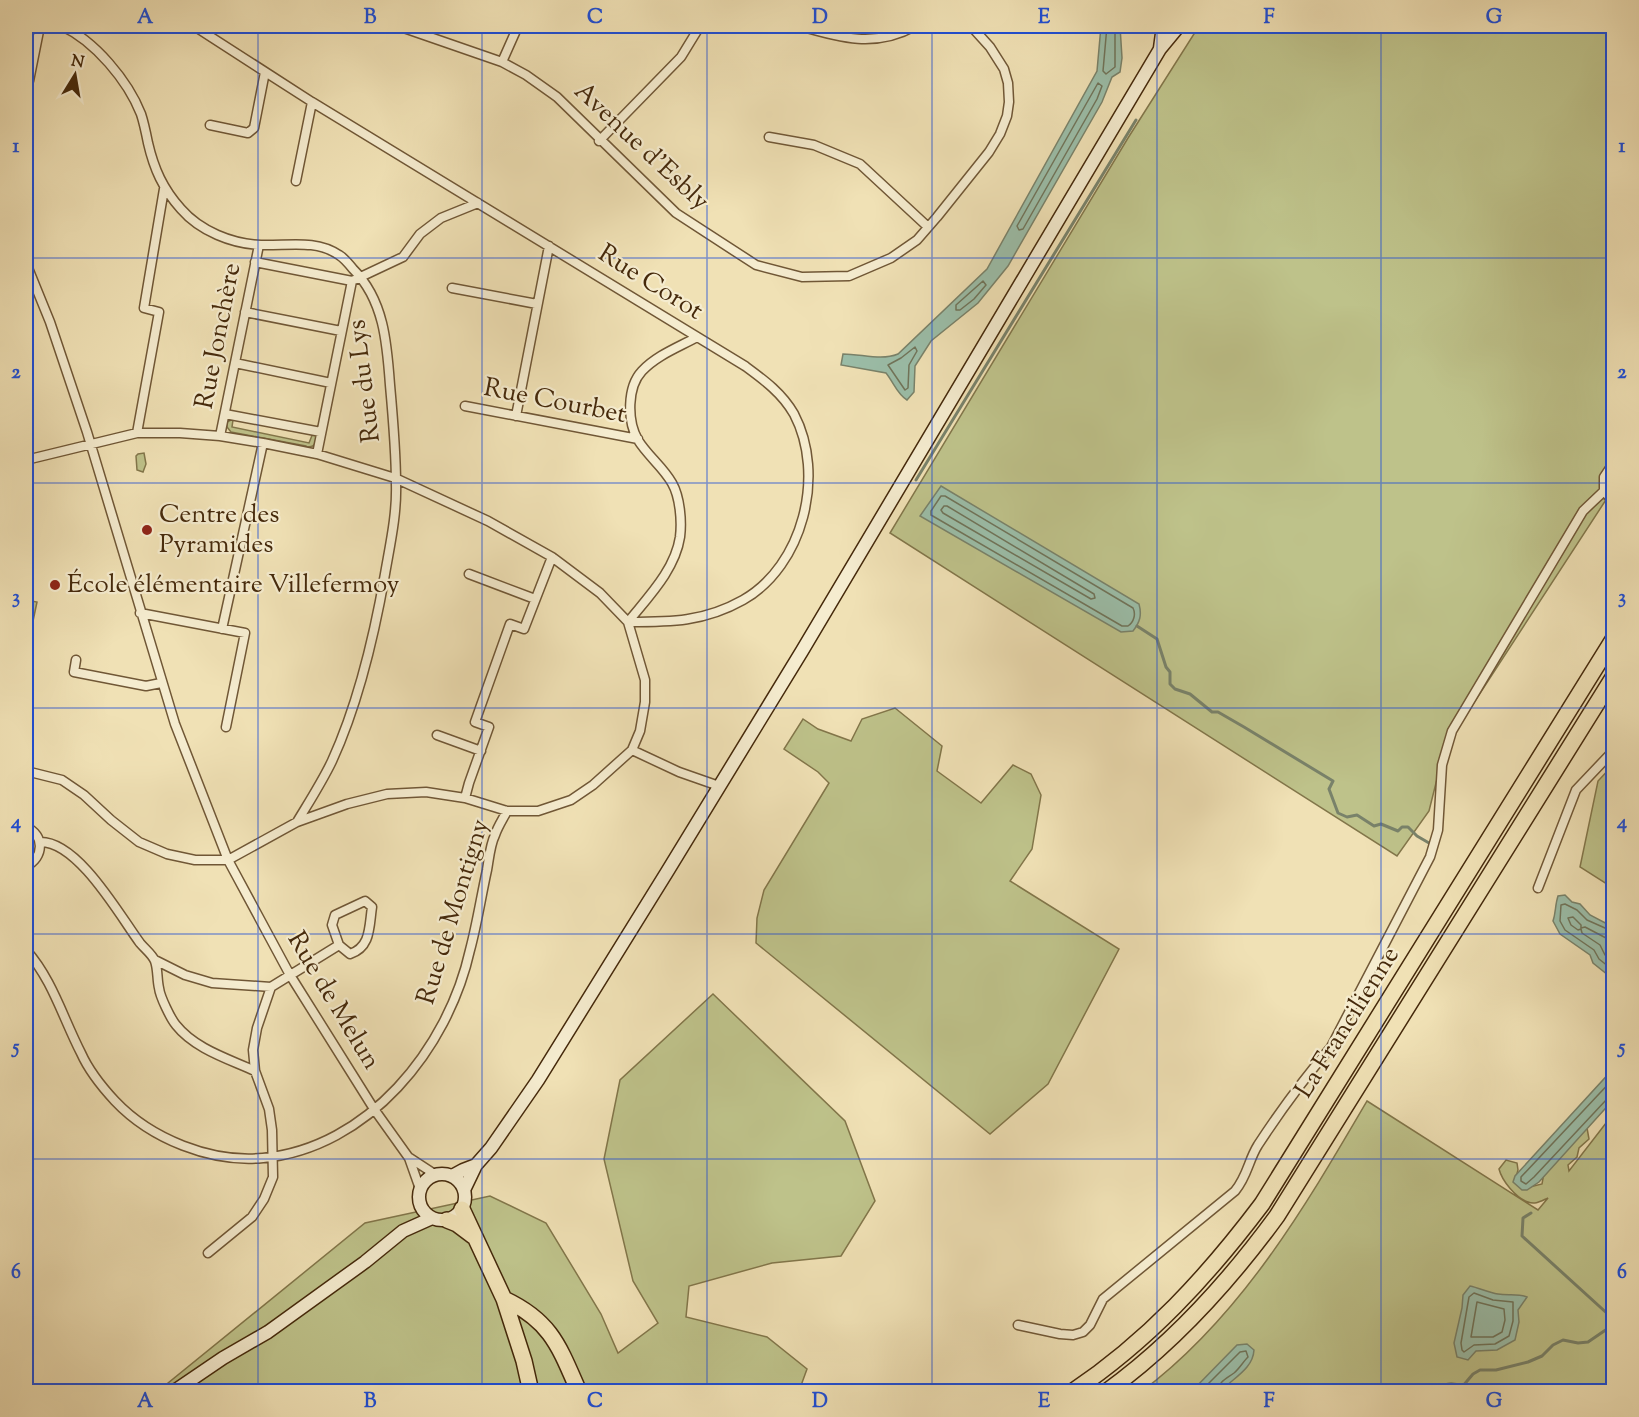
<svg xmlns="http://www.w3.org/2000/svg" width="1639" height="1417" font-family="'Sorts Mill Goudy',serif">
<rect width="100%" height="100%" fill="#f0e1b5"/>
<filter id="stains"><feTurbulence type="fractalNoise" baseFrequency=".00333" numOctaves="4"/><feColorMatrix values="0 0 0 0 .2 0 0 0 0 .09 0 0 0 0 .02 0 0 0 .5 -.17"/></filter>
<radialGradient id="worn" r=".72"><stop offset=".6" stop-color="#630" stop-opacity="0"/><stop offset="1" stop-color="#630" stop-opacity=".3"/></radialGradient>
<path fill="#bec28a" stroke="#82764a" stroke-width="1.5" d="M1199 26H1613V489L1445 747 1429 811 1397 856 890 533 1128 138Z
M231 420H233L232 427 309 443 313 433 317 438C315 445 314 447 307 447L306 446 231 432 227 427V422Z
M144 453 146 464 143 472 137 470 136 456 138 454Z
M26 600 37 602 28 645H26Z
M895 708 942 746 937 771 981 803 1013 765 1031 774 1041 795 1032 849 1010 881 1119 949 1048 1084 990 1134 756 943 757 918 764 890 829 783 818 772 784 749 803 719 818 729 851 741 862 719Z
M1613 765V888L1580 867 1598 781Z
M713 994 845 1121 875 1201 841 1256 772 1263 689 1286 686 1317 767 1337 807 1369 799 1391 157 1392 365 1223 490 1196 546 1223 601 1314 618 1353 658 1323 633 1281 604 1159 620 1080Z
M1367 1101 1538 1210 1548 1198C1541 1201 1535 1205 1528 1202 1516 1198 1502 1181 1499 1169L1506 1160 1517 1163 1518 1170 1515 1181 1526 1188 1542 1184 1546 1162 1587 1128 1589 1139 1579 1148 1577 1157 1568 1165 1569 1171 1613 1114V1391L1141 1392C1241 1317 1305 1207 1367 1101Z"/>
<path fill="#9bbea9" stroke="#79826a" stroke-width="1.5" d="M1101 26H1120L1122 58 1120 72 1112 77 1102 102 1008 266 978 303 931 341 915 366 914 392 907 400C897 394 894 383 886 373L841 365 843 354C862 354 881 361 898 354L987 269 1097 71Z
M941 486 1139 604C1142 615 1140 622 1133 631L1121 632 920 516Z
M1565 895 1572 902 1580 904 1590 915 1613 927V979L1593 963 1590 955 1560 934 1553 921C1556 912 1555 905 1558 896Z
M1613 1069V1100L1539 1182 1527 1190H1522L1513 1182 1515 1176Z
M1470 1286C1479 1288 1488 1292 1498 1294 1508 1296 1517 1293 1527 1297L1518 1310 1519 1322 1515 1340 1497 1350 1476 1351 1468 1360 1457 1357 1454 1343 1462 1308 1463 1295Z
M1247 1344 1254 1350C1253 1369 1233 1378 1221 1391H1192L1237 1345Z"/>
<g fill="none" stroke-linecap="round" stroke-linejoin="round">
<path stroke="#70745a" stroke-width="1.5" d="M1107 26 1103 71 1106 74 1115 67V26
M1098 83 1102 86 1097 99 1023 229 1019 230 1017 226Z
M983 281 986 285 974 299 960 310H956V305Z
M915 347 917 351 909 365 908 388 905 390 888 365 901 358Z
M941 496H945L1133 608C1136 614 1134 622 1128 626H1122L931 515V511Z
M944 506H947L1094 594 1095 598 1091 599 943 513 941 510Z
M1614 932 1587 920 1577 910 1565 904 1561 905 1560 921 1565 930 1594 950 1599 959 1614 971
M1614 939 1606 938 1585 927 1581 928V925L1573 917 1568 918 1571 925 1578 930 1581 929 1582 933 1600 945 1605 955 1614 962
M1614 1078 1521 1177V1181L1526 1184 1534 1177 1607 1099 1614 1097
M1474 1293 1493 1300 1513 1302V1321L1509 1336 1495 1344 1474 1345 1464 1352 1462 1350 1461 1343 1469 1297Z
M1477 1302 1504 1309 1505 1320 1502 1332 1493 1337H1471Z
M1200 1392 1240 1352 1246 1351 1248 1357C1243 1362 1239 1369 1234 1373 1226 1379 1219 1381 1217 1392"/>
<path stroke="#79826a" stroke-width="3" d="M916 480 1136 120
M1137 626 1157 639 1166 667 1170 672V684L1175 689 1190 694 1212 712H1218L1244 727 1333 781 1329 789 1338 813 1347 817 1357 815 1374 826 1381 824 1398 831 1402 827H1408L1417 836 1429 843
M1531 1213 1523 1218 1522 1236 1610 1316 1614 1327
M1434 1392C1444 1384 1451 1381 1462 1387L1473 1374 1480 1370H1496L1528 1362 1542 1356 1553 1345 1563 1340 1578 1343 1588 1342 1610 1327H1614"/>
<g stroke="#705736" stroke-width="11">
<path id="street" d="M62 26C95 41 128 81 141 114 144 123 146 133 148 143 154 169 163 189 181 209 200 231 232 244 261 245 287 246 316 239 339 255 344 258 349 264 353 269 384 300 387 343 390 385 393 418 396 451 396 484 397 514 390 545 385 574 374 637 359 702 332 761 322 782 309 802 297 822
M194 26 312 102 745 366C764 380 782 393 794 414 826 475 803 566 743 600 704 622 671 622 628 622
M398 26 502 62 526 75 557 97 676 213 756 265 802 277 849 276 891 258 917 240 937 217 989 152 1000 134 1007 116 1009 102 1008 83 1004 69 990 47 971 26
M800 26C840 38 876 48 915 26
M502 62 518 26
M29 81 40 26
M210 125 248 133 254 128 265 72
M769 137 814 145 860 164 928 227
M599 141 681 57 700 26
M296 181 312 102
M255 262 352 281
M26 263 50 322 87 432 175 724 228 860 290 975 374 1109 409 1158 420 1189
M452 288 537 304
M245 312 341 331
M235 363 331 383
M465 406 638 439
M225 414 321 432
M516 416 549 246
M137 433 159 312 144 308 164 189
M220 436 259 245
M317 454 352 281 403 257 420 234 441 218 478 203
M26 460 137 433H180L220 436 263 443 317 454 395 478 488 521 552 557 600 593 628 622 645 680V702L640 731 632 750 593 785 571 800 538 811H507L465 798 426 792 387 794 347 804 297 822 228 860H195L167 854 139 842 111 820 84 795 62 780 26 771
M1614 462 1604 477V491L1614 503
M469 574 535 599
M140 613 245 633 226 727
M628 622C648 597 675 570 680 537 682 521 680 497 672 483 663 467 647 455 638 440 627 421 627 387 642 371 657 355 679 347 697 337
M222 629 263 443
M76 660 74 672 146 686 161 683
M437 735 481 751
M632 750 679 772 719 786
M465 798 469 783 489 727 475 722 510 624 524 629 552 557
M26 827C45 835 44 858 26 866
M40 842C78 841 120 916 140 943 145 949 152 954 155 961 158 969 157 980 159 988 160 997 171 1019 176 1025 195 1049 229 1059 255 1071
M1538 888 1576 790 1614 750
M365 901 372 907C369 927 371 947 350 954L339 945 332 925 335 915Z
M26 950C52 979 63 1018 81 1053 89 1071 102 1087 115 1101 151 1139 211 1163 263 1158 368 1148 448 1049 470 950 477 924 481 897 487 870 489 859 490 845 495 835 498 826 503 819 507 811
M155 960 185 975 212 983 271 987 339 945
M410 1158 436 1175
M208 1253 252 1217 264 1199 273 1177 272 1130 269 1109 255 1071 253 1050 257 1028 271 987
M1018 1325 1060 1334 1073 1335 1083 1332 1090 1325 1103 1299 1235 1191C1248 1175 1248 1161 1258 1145 1279 1113 1306 1076 1331 1047L1430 857 1438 830 1442 765 1452 731 1583 511 1604 491"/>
</g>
<g stroke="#45290b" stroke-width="15">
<path id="secondary" d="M1160 48 1163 26
M419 1197a23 23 0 1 1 46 0a23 23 0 1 1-46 0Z
M452 1176 463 1170 476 1165
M464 1190 476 1165 491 1148 538 1080 667 872 802 651 1160 49 1179 26
M173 1392 223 1358 268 1332 365 1262 403 1231 432 1218"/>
</g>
<g stroke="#45290b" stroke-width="18">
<path id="highway" d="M462 1209 504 1299 524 1361 531 1392
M447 1220 457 1224 473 1236
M504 1299C551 1321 559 1346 579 1392
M1072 1392C1148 1341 1207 1277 1262 1204L1614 638
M1106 1392C1174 1343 1228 1283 1277 1216L1614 676"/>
</g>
<use href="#street" stroke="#f5eccf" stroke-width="8"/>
<use href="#secondary" stroke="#f5eccf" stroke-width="12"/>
<use href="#highway" stroke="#f0e1b5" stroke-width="15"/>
</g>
<path fill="none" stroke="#1d4ed8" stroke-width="1.5" stroke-opacity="0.55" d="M258 26V1392M482 26V1392M707 26V1392M932 26V1392M1157 26V1392M1381 26V1392M26 258H1614M26 483H1614M26 708H1614M26 934H1614M26 1159H1614"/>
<g fill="#8f2418" stroke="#f5eccf" stroke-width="2">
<circle cx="147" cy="530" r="6"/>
<circle cx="55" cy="585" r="6"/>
</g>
<g text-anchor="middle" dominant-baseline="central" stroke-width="4.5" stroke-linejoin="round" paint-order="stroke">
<g font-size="26" fill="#45290b" stroke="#f5eccf">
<text transform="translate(641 147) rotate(43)">Avenue d'Esbly</text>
<text transform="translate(650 283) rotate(32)">Rue Corot</text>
<text transform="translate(219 336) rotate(-79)">Rue Jonchère</text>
<text transform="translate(365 381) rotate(-97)">Rue du Lys</text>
<text transform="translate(555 402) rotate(11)">Rue Courbet</text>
<text transform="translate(454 912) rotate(-73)">Rue de Montigny</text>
<text transform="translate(333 1001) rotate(59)">Rue de Melun</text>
<text transform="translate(1348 1023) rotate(-58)">La Francilienne</text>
</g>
<g font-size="26" fill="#45290b" stroke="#f5eccf" text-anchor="start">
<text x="159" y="515">Centre des<tspan x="159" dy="30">Pyramides</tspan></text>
<text x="67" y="585">École élémentaire Villefermoy</text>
</g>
</g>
<rect width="1639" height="1417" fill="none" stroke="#f0e1b5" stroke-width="66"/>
<g transform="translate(75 75) rotate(11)" stroke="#f5eccf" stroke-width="4.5" paint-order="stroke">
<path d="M0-4.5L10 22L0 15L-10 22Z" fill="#45290b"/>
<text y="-9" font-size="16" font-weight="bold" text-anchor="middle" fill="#45290b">N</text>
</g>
<rect x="33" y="33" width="1573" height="1351" fill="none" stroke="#1d4ed8" stroke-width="2"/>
<g font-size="20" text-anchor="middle" font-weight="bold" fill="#1d4ed8">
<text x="145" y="23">A</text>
<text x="370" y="23">B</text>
<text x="595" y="23">C</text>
<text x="820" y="23">D</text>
<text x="1044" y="23">E</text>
<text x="1269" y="23">F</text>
<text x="1494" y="23">G</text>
<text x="16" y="152">1</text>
<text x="1622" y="152">1</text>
<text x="16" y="378">2</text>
<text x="1622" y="378">2</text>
<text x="16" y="603">3</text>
<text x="1622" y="603">3</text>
<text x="16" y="828">4</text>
<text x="1622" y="828">4</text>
<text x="16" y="1053">5</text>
<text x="1622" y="1053">5</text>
<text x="16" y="1278">6</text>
<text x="1622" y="1278">6</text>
<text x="145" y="1407">A</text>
<text x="370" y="1407">B</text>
<text x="595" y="1407">C</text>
<text x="820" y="1407">D</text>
<text x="1044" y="1407">E</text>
<text x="1269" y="1407">F</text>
<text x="1494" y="1407">G</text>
</g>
<rect width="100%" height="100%" filter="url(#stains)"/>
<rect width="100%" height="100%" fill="url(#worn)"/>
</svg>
